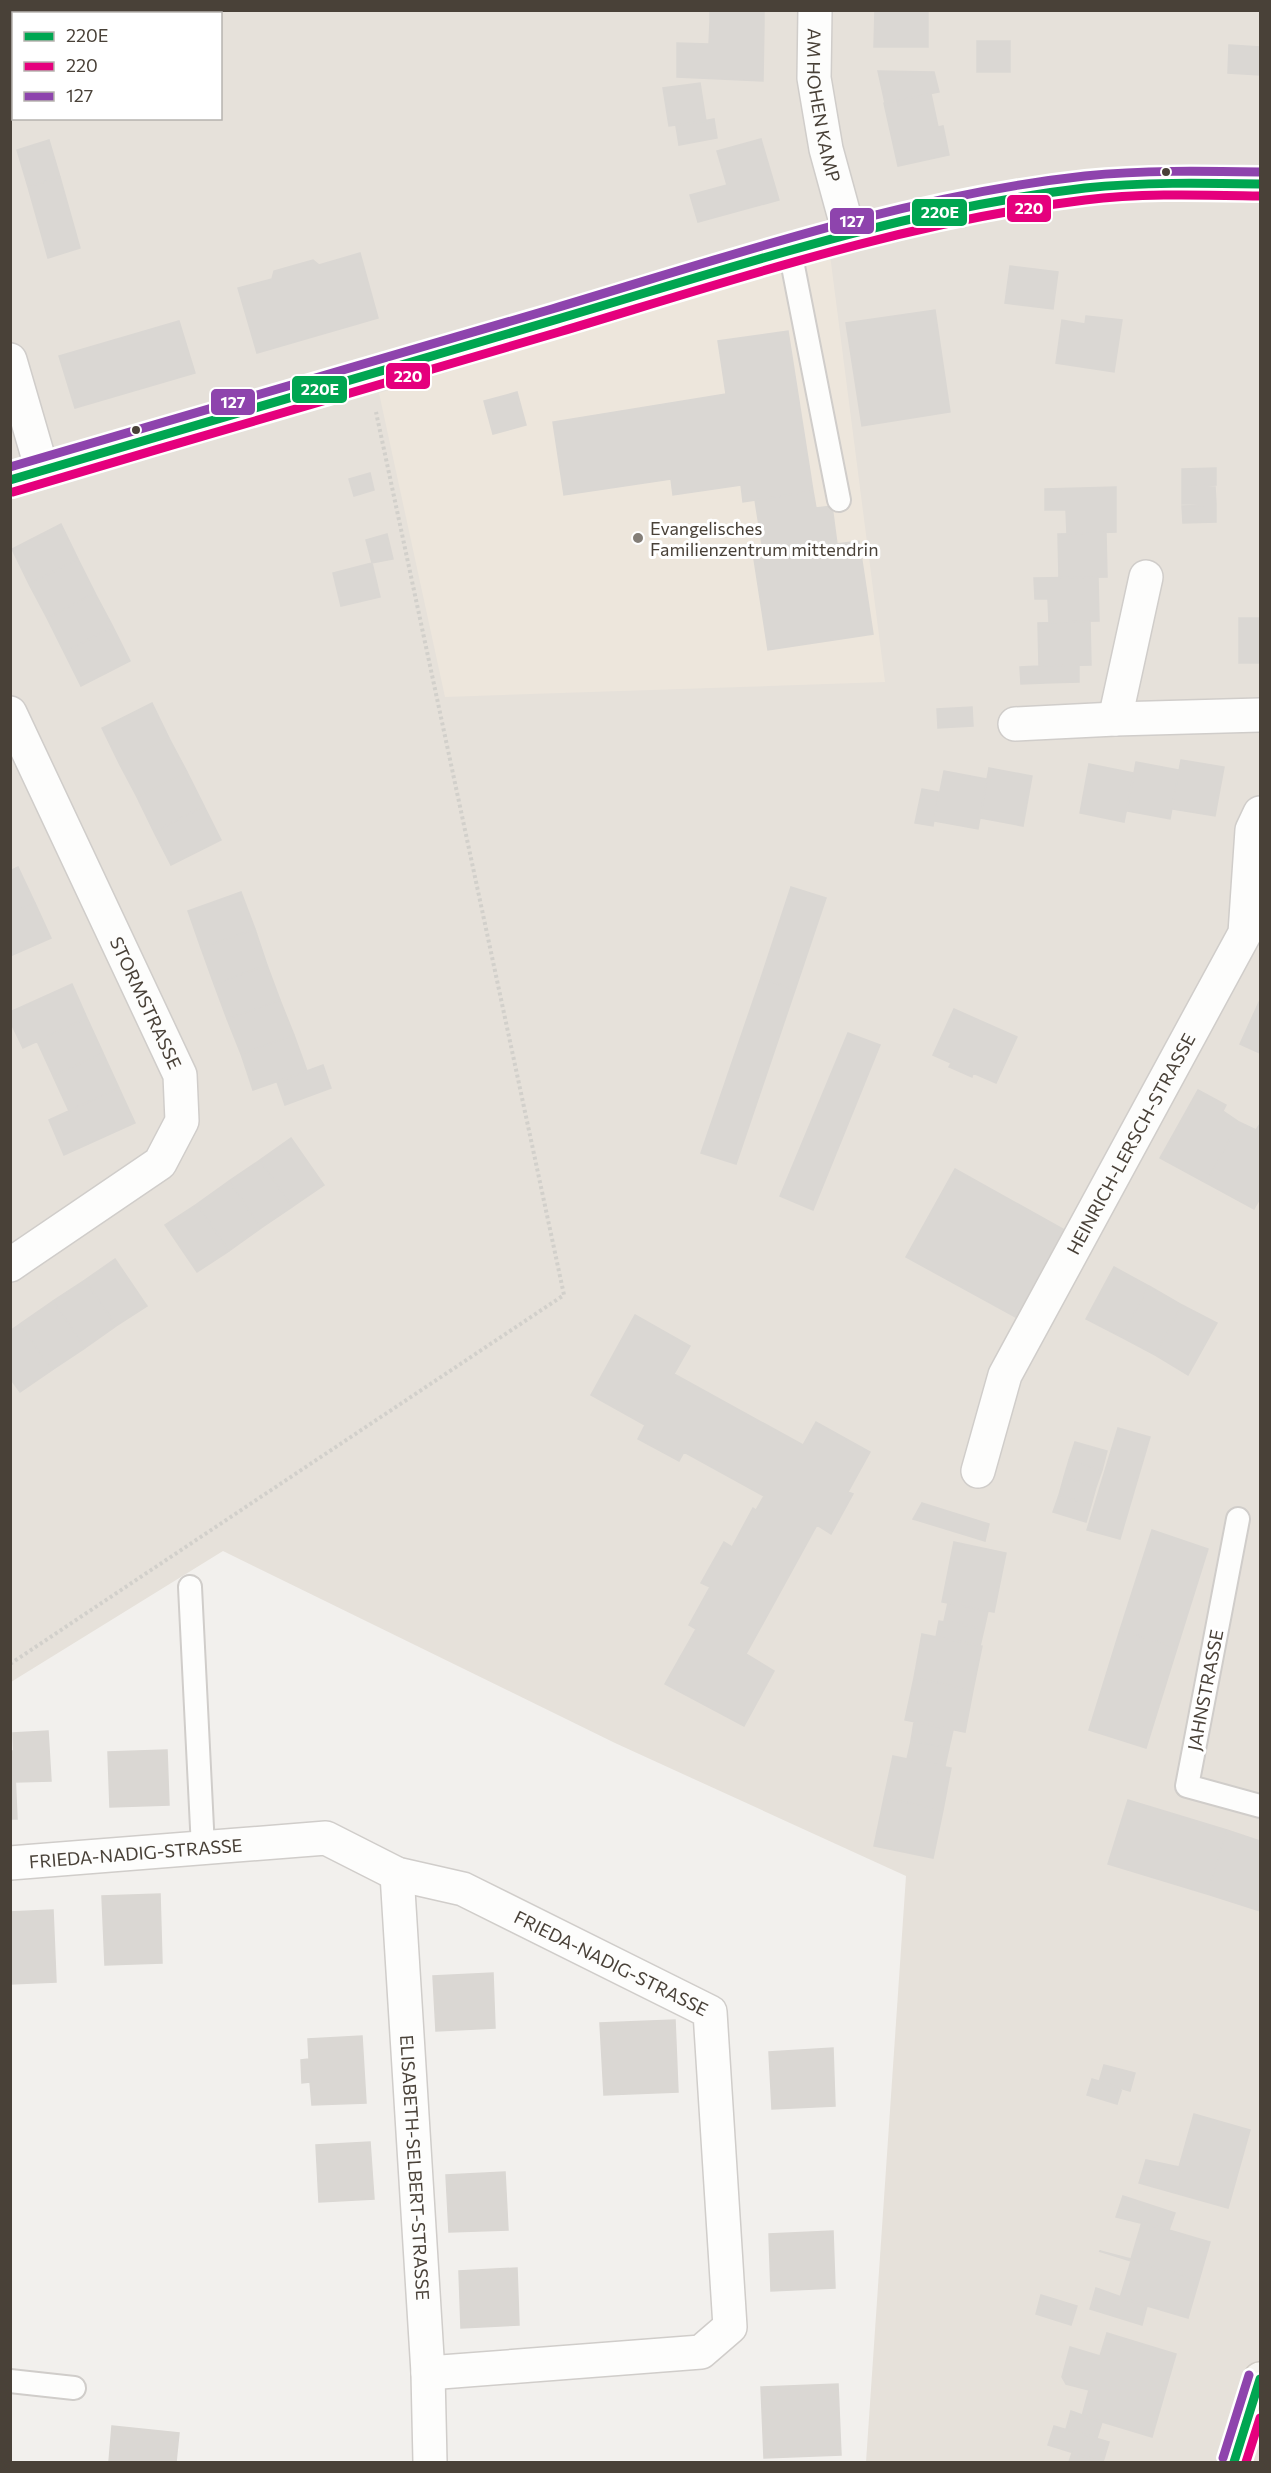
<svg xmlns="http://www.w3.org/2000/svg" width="1271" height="2473" font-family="Commissioner,sans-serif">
<rect width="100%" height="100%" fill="#f2f0ed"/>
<path fill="#e6e1da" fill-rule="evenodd" d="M11 11H1260V2462H866L906 1876 615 1743 223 1551 11 1682ZM14 14H220V118H14Z"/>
<path fill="#ede6dc" d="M830 255 885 682 445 697 379 393Z"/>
<path fill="#dad7d3" stroke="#dad7d3" stroke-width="1.5" d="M10 10H91V14H14V67H10Z
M91 10H191L182 14H91Z
M710 10H764V22H710Z
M875 10H928V47H874Z
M710 22H764L763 81 677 77V43L709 44Z
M977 41H1010V72H977Z
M1229 45 1260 47V75L1228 73Z
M878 71 934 72 939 92 885 103Z
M700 83 706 121 669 126 663 88Z
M931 94 938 127 943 126 949 155 898 166 884 103Z
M714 119 717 138 679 145 676 126Z
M761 139 779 200 698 222 690 195 727 185 717 151Z
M49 140 60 177 28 187 17 150Z
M60 177 80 248 48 258 28 187Z
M360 253 378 318 257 353 238 288 272 279 274 271 313 260 319 265Z
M1010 266 1058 272 1053 309 1005 303Z
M935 310 950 412 862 426 846 323Z
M1086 316 1122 320 1114 372 1056 363 1062 320 1085 324Z
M179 321 195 373 75 408 59 356Z
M788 331 813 491 743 502 741 485 673 495 671 479 564 495 553 422 726 394 718 341Z
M517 392 526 425 493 434 484 401Z
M1216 468V485L1182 487V469Z
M370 473 374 490 354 496 349 479Z
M1116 487V532L1067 534 1066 510H1045V489Z
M1182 487H1215L1216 504H1182Z
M813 491 816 508 832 506 837 544 859 541 873 634 768 650 754 559 764 557 755 500Z
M1216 505V522L1183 523 1182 506Z
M61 524 78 559 29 584 12 549Z
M1106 533 1107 577 1059 578 1058 534Z
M387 534 393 559 372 563 366 540Z
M78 559 95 593 47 618 29 584Z
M372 563 380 597 341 606 333 573Z
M1098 577 1099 621 1049 622 1048 599H1035L1034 578Z
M95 593 113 627 64 652 47 618Z
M1239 618H1260V663H1239Z
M1090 621 1091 665 1039 666 1038 623Z
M113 627 130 661 81 686 64 652Z
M1079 665V682L1045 683V666Z
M1039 666H1045V683L1021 684 1020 667Z
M152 703 169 738 119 763 102 728Z
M972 707 973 726 938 728 937 709Z
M169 738 187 772 137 797 119 763Z
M1181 760 1224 767 1215 816 1172 809Z
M1136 762 1179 770 1170 819 1127 811Z
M1089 764 1134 773 1124 822 1080 813Z
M989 768 1032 776 1023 826 980 818Z
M944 771 987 779 978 829 934 821Z
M187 772 204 806 154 832 137 797Z
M922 789 939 792 933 826 915 823Z
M204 806 221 840 171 865 154 832Z
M18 867 35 903 10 914V871Z
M791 887 826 898 795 990 761 978Z
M241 892 255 929 201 948 188 911Z
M35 903 51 938 10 956V914Z
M255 929 267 965 214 984 201 948Z
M267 965 280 1000 227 1019 214 984Z
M761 978 795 990 736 1164 701 1153Z
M72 984 87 1018 23 1048 10 1021V1012Z
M280 1000 294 1035 241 1054 227 1019Z
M1260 1000V1053L1240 1044Z
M954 1009 1017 1037 996 1083 973 1073 972 1077 949 1067 951 1063 933 1055Z
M87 1018 103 1053 53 1076 37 1041Z
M848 1033 880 1045 813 1210 780 1196Z
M294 1035 307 1071 253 1090 241 1054Z
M103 1053 119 1088 69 1111 53 1076Z
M323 1065 331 1088 285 1105 277 1082Z
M119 1088 135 1123 64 1155 49 1120Z
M1198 1090 1226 1105 1223 1111 1239 1122 1206 1183 1160 1158Z
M1239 1122 1256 1130 1260 1124V1198L1254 1209 1206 1183Z
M291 1138 324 1185 292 1207 260 1160Z
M260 1160 292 1207 261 1228 229 1181Z
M955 1169 1070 1233 1021 1320 906 1257Z
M229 1181 261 1228 229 1251 197 1204Z
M197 1204 229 1251 197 1272 165 1225Z
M115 1259 147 1306 116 1326 85 1280Z
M1114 1267 1149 1286 1121 1337 1086 1319Z
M85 1280 116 1326 85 1348 53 1301Z
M1149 1286 1182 1305 1155 1355 1121 1337Z
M53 1301 85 1348 52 1370 20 1324Z
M1182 1305 1217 1323 1188 1375 1155 1355Z
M635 1315 690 1346 674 1374 803 1445 816 1422 870 1452 848 1492 853 1494 831 1534 817 1525 746 1654 774 1671 744 1726 665 1684 696 1629 689 1625 710 1587 701 1583 724 1542 732 1547 753 1508 756 1510 764 1496 684 1452 679 1461 638 1439 645 1425 591 1395Z
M20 1324 52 1370 20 1392 10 1378V1331Z
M1118 1428 1150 1437 1120 1539 1087 1530Z
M1075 1442 1107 1451 1102 1470 1069 1460Z
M1069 1460 1102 1470 1096 1487 1064 1477Z
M1064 1477 1096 1487 1091 1505 1059 1495Z
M1059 1495 1091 1505 1086 1522 1053 1512Z
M922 1503 989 1524 985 1541 913 1519Z
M1152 1530 1208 1549 1177 1648 1120 1630Z
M954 1542 1006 1553 994 1612 942 1602Z
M948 1603 988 1611 984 1629 944 1621Z
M939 1621 984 1629 980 1646 936 1637Z
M1120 1630 1177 1648 1146 1748 1089 1730Z
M922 1634 982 1646 973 1690 914 1678Z
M914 1678 973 1690 965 1732 905 1720Z
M914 1722 953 1730 949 1748 911 1741Z
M48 1731 51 1781 15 1782 13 1733Z
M911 1741 949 1748 945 1766 907 1759Z
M167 1750 169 1805 110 1807 108 1752Z
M10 1751H14L17 1819H10Z
M893 1756 951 1768 943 1810 884 1798Z
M884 1798 943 1810 933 1858 874 1846Z
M1128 1800 1227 1830 1207 1894 1108 1864Z
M1227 1830 1260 1841V1911L1207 1894Z
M160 1894 162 1963 105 1965 102 1896Z
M53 1910 56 1982 10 1984V1912Z
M493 1973 495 2028 436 2031 433 1976Z
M675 2020 678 2092 604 2095 600 2023Z
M362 2036 366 2103 312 2105 310 2082 302 2083 301 2060 309 2059 308 2039Z
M833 2048 835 2106 772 2109 769 2052Z
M1104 2065 1135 2073 1130 2091 1099 2082Z
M1092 2079 1122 2088 1117 2104 1087 2095Z
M1194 2114 1250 2130 1228 2208 1139 2183 1146 2160 1179 2167Z
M370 2142 374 2199 319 2202 316 2145Z
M505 2172 508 2230 449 2232 446 2175Z
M1123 2196 1175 2213 1169 2230 1116 2217Z
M1142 2222 1210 2242 1199 2280 1100 2251 1131 2259Z
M833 2231 835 2288 771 2291 769 2234Z
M1099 2251 1199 2280 1188 2318 1120 2298 1131 2261Z
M517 2268 519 2325 461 2328 459 2271Z
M1096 2288 1147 2306 1142 2325 1090 2309Z
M1041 2295 1077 2306 1071 2325 1036 2314Z
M1107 2333 1176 2354 1152 2437 1082 2416 1089 2390 1066 2384 1062 2377 1070 2347 1100 2356Z
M838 2384 841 2455 764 2458 761 2387Z
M1071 2411 1102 2422 1097 2438 1066 2429Z
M112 2426 179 2433 176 2462H109Z
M1054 2426 1109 2442 1103 2462 1048 2445Z
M1072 2453 1101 2462H1069Z"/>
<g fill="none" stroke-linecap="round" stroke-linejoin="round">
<g stroke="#d0cdca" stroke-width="26">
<path id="lane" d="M790 251 839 500
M1238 1519 1187 1786 1260 1806
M190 1587 203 1848
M10 2381 74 2388"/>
</g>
<g stroke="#d0cdca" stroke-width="36">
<g id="street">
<path id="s1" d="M815 10 814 78 826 149 849 233"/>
<path d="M10 360 42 470"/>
<path d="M10 480C201 423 392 369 583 312 803 247 1027 168 1260 184"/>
<path id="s2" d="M10 713 180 1075 182 1121 160 1163 10 1265"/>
<path d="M1115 719 1146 577"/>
<path d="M1015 724 1115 719 1260 715"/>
<path id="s3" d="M978 1471 1005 1375 1245 933 1252 830 1260 813"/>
<path id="s4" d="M10 1863 326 1838 397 1874 463 1889 710 2012 730 2327 701 2352 428 2373"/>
<path id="s5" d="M397 1874 428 2373 430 2462"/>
</g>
</g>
<g stroke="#d1ccc4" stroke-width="36">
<path id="secondary" d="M1234 2462 1260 2379"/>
</g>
<path stroke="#d2d0cb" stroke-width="4" stroke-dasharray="3 3" stroke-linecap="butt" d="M10 1664 564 1295 376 412"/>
<use href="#lane" stroke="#fdfdfc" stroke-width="22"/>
<use href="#street" stroke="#fdfdfc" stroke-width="33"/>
<use href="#secondary" stroke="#f7f5f0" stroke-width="33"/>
<g stroke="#fff" stroke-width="14">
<path id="bus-1" d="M10 480C193 426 376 374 558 319 731 268 905 209 1085 188 1143 182 1202 183 1260 184
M1234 2462 1260 2379"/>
</g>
<g stroke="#fff" stroke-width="14">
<path id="bus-2" d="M13 492C195 438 378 385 559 332 733 280 905 222 1085 200 1143 193 1202 195 1260 196
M1246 2462 1260 2418"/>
</g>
<g stroke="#fff" stroke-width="14">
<path id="bus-3" d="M10 467C191 414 371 362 552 309 727 257 903 196 1085 176 1144 170 1202 171 1260 172
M1223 2458 1249 2375"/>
</g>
<use href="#bus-1" stroke="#00a651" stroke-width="9"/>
<use href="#bus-2" stroke="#e5007d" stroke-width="9"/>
<use href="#bus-3" stroke="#8e44ad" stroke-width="9"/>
</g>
<g fill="#494138" stroke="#fff" stroke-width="2">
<circle cx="1166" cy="172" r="5"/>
<circle cx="136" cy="430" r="5"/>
</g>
<circle fill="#847e77" stroke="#fff" stroke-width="2" cx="638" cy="538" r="6"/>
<g text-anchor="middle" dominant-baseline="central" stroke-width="6" stroke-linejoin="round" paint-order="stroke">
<g font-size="18" fill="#494138" stroke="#fff">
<text stroke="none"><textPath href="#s1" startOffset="96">AM HOHEN KAMP</textPath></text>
<text stroke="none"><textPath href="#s2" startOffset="320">STORMSTRASSE</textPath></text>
<text stroke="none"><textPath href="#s3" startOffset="363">HEINRICH-LERSCH-STRASSE</textPath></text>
<text transform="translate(1205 1690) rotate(-79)">JAHNSTRASSE</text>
<text stroke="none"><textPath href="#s4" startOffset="126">FRIEDA-NADIG-STRASSE</textPath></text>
<text stroke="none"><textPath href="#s4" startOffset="630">FRIEDA-NADIG-STRASSE</textPath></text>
<text stroke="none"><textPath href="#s5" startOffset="294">ELISABETH-SELBERT-STRASSE</textPath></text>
</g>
<g font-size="18" fill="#494138" stroke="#fff" text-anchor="start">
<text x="650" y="528">Evangelisches<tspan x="650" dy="21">Familienzentrum mittendrin</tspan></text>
</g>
</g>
<g stroke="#fff" stroke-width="2">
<rect x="1006" y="194" width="46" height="29" rx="6" fill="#e5007d"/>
<rect x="911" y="198" width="57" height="29" rx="6" fill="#00a651"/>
<rect x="829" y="207" width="46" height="28" rx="6" fill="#8e44ad"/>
<rect x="385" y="362" width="46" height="28" rx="6" fill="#e5007d"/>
<rect x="291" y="375" width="57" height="29" rx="6" fill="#00a651"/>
<rect x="210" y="388" width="46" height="28" rx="6" fill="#8e44ad"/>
</g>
<g font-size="16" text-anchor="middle" font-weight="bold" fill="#fff">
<text x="1029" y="214">220</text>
<text x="940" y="218">220E</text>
<text x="852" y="227">127</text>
<text x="408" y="382">220</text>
<text x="320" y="395">220E</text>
<text x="233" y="408">127</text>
</g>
<rect width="1271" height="2473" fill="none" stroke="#494138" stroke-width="24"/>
<rect x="12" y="12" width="210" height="108" fill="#ffffff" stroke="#b6b3af" stroke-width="1.5"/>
<rect x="24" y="32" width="30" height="9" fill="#00a651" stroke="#b6b3af" stroke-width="1.5"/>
<text x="66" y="42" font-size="18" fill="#494138">220E</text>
<rect x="24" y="62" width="30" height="9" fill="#e5007d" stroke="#b6b3af" stroke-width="1.5"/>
<text x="66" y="72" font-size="18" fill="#494138">220</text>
<rect x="24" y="92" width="30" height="9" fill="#8e44ad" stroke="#b6b3af" stroke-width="1.5"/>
<text x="66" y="102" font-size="18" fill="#494138">127</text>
</svg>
